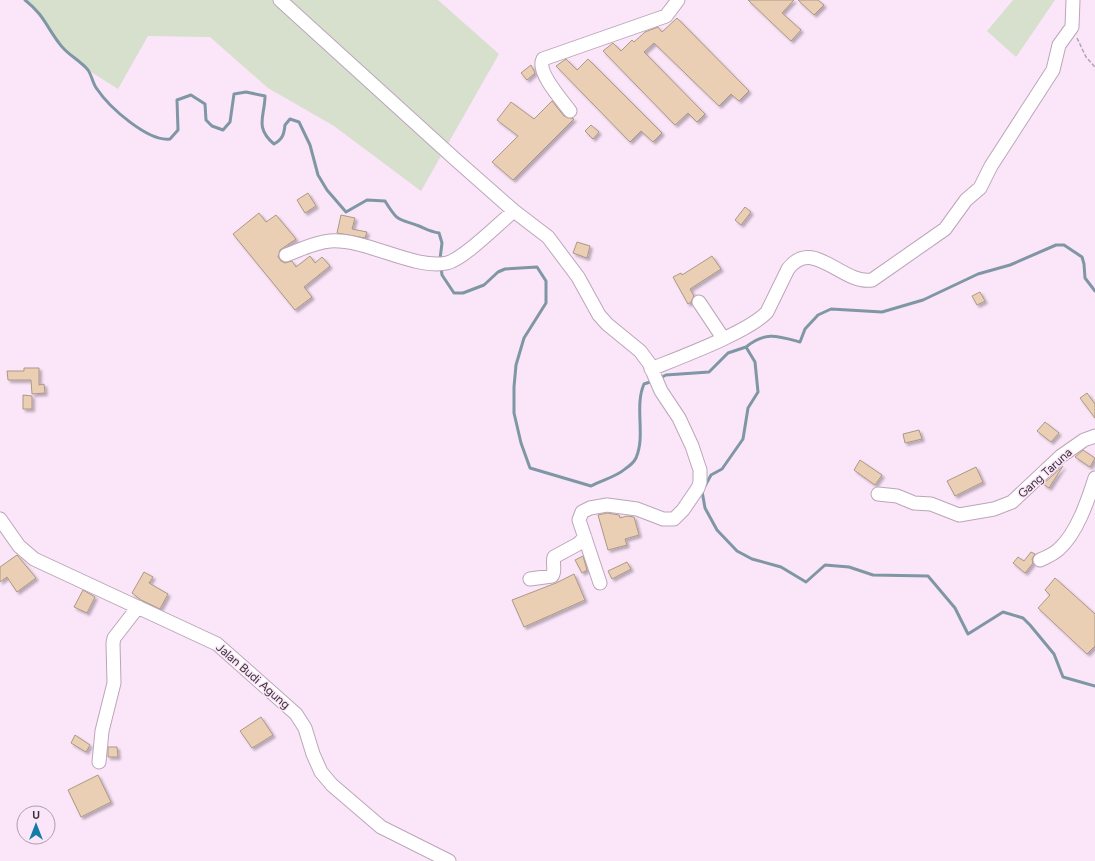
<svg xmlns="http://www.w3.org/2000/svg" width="1095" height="861" font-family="Figtree,sans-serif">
<defs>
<filter id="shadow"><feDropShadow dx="2.5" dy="2.5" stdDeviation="1" flood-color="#0004"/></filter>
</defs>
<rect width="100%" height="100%" fill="#fbe5f9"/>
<path fill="#d6e0cd" d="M25 0H438L499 54 421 191 334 126 268 88 210 37 148 36 118 89 88 70 71 56 59 44 44 18Z
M1013 0H1055L1016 57 987 31Z"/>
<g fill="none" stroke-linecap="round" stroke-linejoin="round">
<path stroke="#7f97a5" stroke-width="3" d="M25 0C44 15 46 26 59 43 66 54 80 60 88 70 92 76 93 84 97 89 109 107 148 142 170 139L178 130 177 100 191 95 205 104 206 120 212 126 223 130 230 122 234 94 246 92 265 96C265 116 254 127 274 144 283 139 284 134 285 125L290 119 299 122 310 145 318 175 327 190 346 212 367 200 385 201C398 222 397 218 419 226 426 229 431 232 439 233L442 243 440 259
M441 267 442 275 454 293H463L484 285 498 272 505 269 537 267 546 281V303L524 338 516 365 514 387V413L521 443 530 468 591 486C602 480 616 477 625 469 628 467 634 462 636 458 646 435 634 407 644 384L653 381
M660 378 666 375 709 372 728 353 746 347
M705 486 711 475 722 469 743 439 748 408 758 392 755 362 746 347C765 331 778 336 800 342L805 329 818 315 831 309 882 312 923 300 978 274 1010 265 1056 245H1064L1082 257 1084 264 1085 278 1095 291
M702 491 705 508 717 530 737 551 752 559 781 567 806 582 825 565 849 567 873 575 928 576 955 608 968 634 1003 612 1023 618 1030 625 1054 654 1063 677 1095 686"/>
</g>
<path fill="#eacfb5" stroke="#ab9885" filter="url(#shadow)" d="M748 0H794L782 13 801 30 791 41Z
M798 0H818L824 5 814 15Z
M677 18 749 91 739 101 731 94 719 106 654 43 644 52 705 114 697 122 688 113 675 125 603 51 613 43 621 51 632 40 634 42 645 32 658 27 662 32Z
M566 59 577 70 588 59 662 133 653 142 641 131 630 142 556 66Z
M531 65 535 73 527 80 521 73Z
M552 101 564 116 574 119 513 180 492 162 518 136 497 120 511 102 534 119Z
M591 125 599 132 593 139 585 131Z
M308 193 316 206 305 213 297 200Z
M745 207 751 212 741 225 735 220Z
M259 213 266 222 276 215 296 239 280 250 278 257 281 261 285 263 292 261 296 267 310 256 315 263 322 257 330 266 304 287 312 297 295 310 233 234Z
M341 215 355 218 352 229 367 232 365 238 337 233Z
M577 242 590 246 587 258 573 253Z
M712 256 721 269 690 289 694 296 691 302 688 304 673 277 681 273 682 275Z
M980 292 985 301 977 305 972 296Z
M24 368H39V385L44 384 45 393 32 394 31 380H8L7 371H24Z
M1087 393 1095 404V418L1080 398Z
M23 395 32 396V409H23Z
M1045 422 1059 433 1051 442 1037 431Z
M919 430 922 439 905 443 903 434Z
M1083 450 1095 458 1090 467 1075 457Z
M860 460 882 475 875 485 854 470Z
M1063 466 1049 488 1043 484Z
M976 467 983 482 955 496 947 481Z
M607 513 619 515 620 518 627 516 634 517 639 535 625 539 627 545 608 550 598 515Z
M1031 552 1035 554 1032 559 1033 563 1025 573 1013 563 1018 557 1024 561Z
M17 555 36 578 17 592 7 577 0 582V567Z
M583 556 587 570 582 573 575 560Z
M627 562 631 569 612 579 608 571Z
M144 572 153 577 149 583 168 594 160 609 141 600 132 593Z
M574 574 585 600 524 627 512 600 556 583Z
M1055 578 1095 614V646L1087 654 1038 608 1050 595 1045 590Z
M83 590 95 597 87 613 74 607Z
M261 717 273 735 252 748 240 731Z
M75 735 90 745 86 752 71 743Z
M108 747H117L118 757H108Z
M98 775 111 802 81 817 68 790Z"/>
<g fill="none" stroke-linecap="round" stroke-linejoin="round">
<g stroke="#bba6b9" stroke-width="15">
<path id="minor" d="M280 0 455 159 514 211 548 237 578 277 599 315 607 324 640 351 649 363 661 391 679 418 692 446 700 470V482L698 488 683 510 674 519H663L637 509 607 505 590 508 582 512 579 520 600 583
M570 111C562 100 536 72 543 59L666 16 678 0
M286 255C300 250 315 242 330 241 365 238 414 270 447 263 464 259 499 223 514 211
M699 302 723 338
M651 369C678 358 749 332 767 312L788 269C813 236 842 285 872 280L945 229 966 200 980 188 991 166 1053 70 1059 45 1072 27 1073 0
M878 494 897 496 914 503 931 504 959 515 994 509 1012 502 1061 456 1084 440 1095 436
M0 519 19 546 34 559 217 644 296 714 305 728 313 754 321 772 332 785 381 827 449 861
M1040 560C1047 557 1054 554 1059 549 1077 533 1088 500 1095 478
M530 579 552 576C556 570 552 564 554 557L578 544 585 537
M99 762 102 731 114 683 113 643 114 638 138 607"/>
</g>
<path stroke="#b3a2b1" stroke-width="1.5" stroke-dasharray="4 2" stroke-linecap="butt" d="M1077 38 1086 57 1095 67"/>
<use href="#minor" stroke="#fff" stroke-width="13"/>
</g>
<g text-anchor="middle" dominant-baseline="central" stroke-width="3" stroke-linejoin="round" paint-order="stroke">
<g font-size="12" fill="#383037" stroke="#fbe5f9">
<text transform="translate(1045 473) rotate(-42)">Gang Taruna</text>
<text transform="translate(253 676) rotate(41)">Jalan Budi Agung</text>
</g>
</g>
<g transform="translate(36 825)"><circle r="19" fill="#fbe5f9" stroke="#ad9dab"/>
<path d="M0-3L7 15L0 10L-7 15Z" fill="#147ca6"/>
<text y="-6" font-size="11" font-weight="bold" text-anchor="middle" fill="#383037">U</text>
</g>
</svg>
